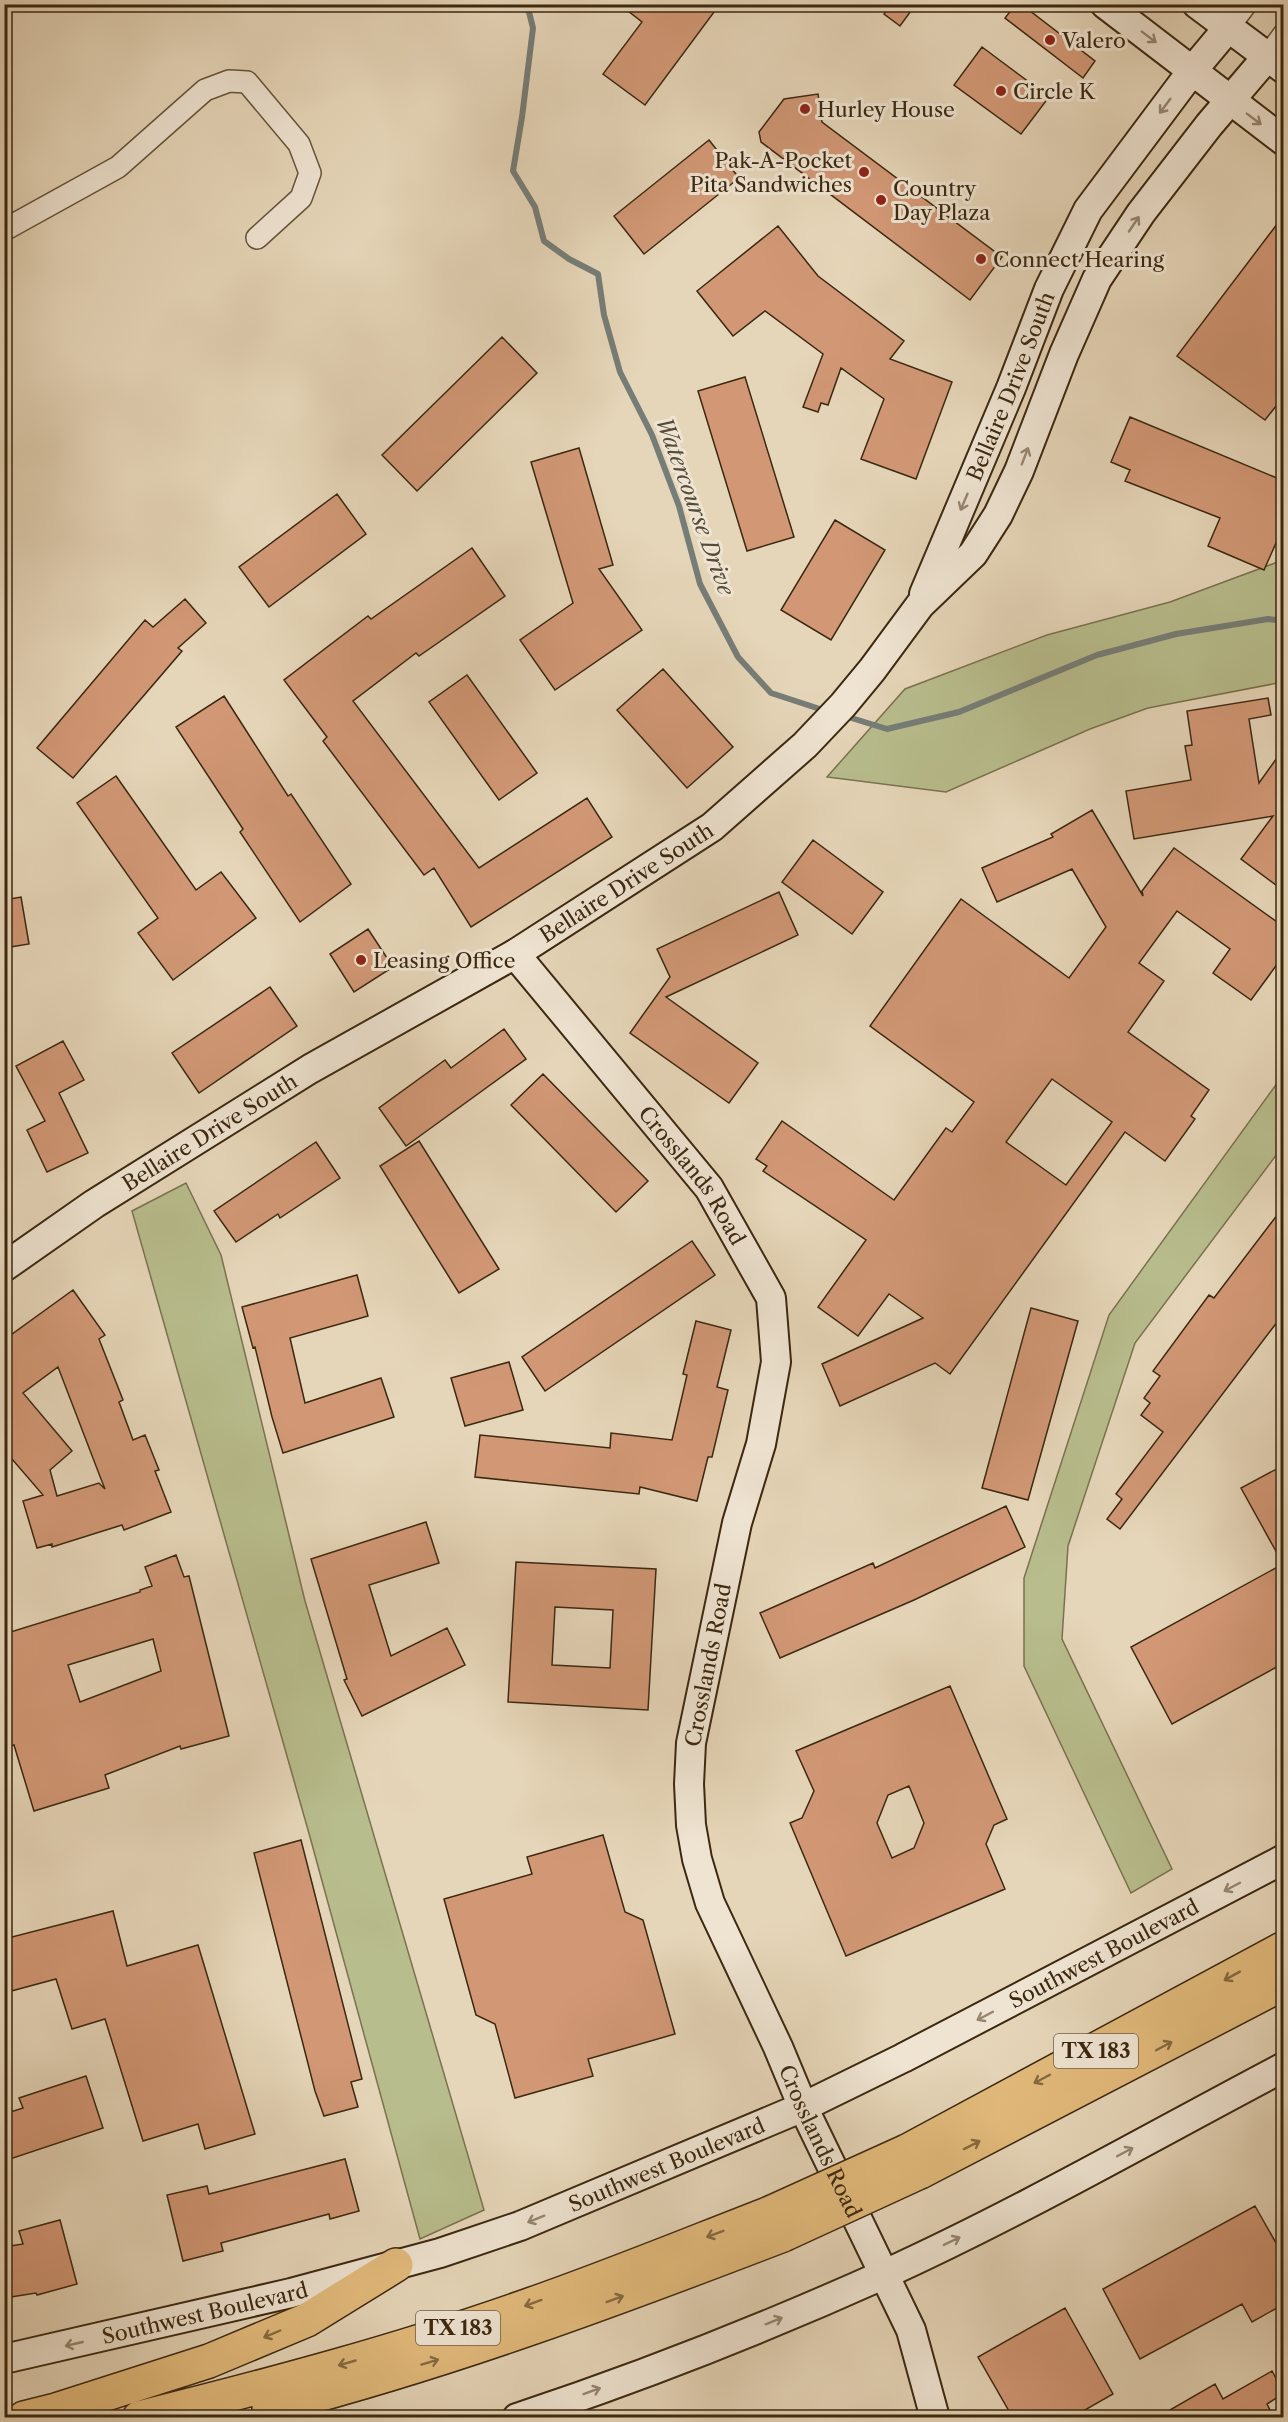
<svg xmlns="http://www.w3.org/2000/svg" width="1288" height="2422" font-family="'Libre Caslon Text',serif">
<rect width="100%" height="100%" fill="#e6d6b9"/>
<filter id="stains"><feTurbulence type="fractalNoise" baseFrequency=".00333" numOctaves="4"/><feColorMatrix values="0 0 0 0 .2 0 0 0 0 .09 0 0 0 0 .02 0 0 0 .5 -.17"/></filter>
<radialGradient id="worn" r=".72"><stop offset=".6" stop-color="#630" stop-opacity="0"/><stop offset="1" stop-color="#630" stop-opacity=".3"/></radialGradient>
<path fill="#b8bd8d" stroke="#7a724e" stroke-width="1.5" d="M1283 560V682L1148 708 1090 729 946 792 827 777 905 689 1047 635 1170 602Z
M1283 1075V1146L1135 1343 1068 1546 1062 1639 1172 1869 1131 1893 1024 1666V1578L1109 1315Z
M186 1183 221 1255 305 1601 484 2210 420 2239 310 1837 132 1211Z"/>
<g fill="none" stroke-linecap="round" stroke-linejoin="round">
<path stroke="#767d77" stroke-width="6" d="M527 4 533 28 522 117 513 171 535 207 544 241 569 259 598 274 604 315 620 372 652 435 679 506 700 584 738 657 771 693 826 711
M4 11 22 4
M845 716 887 729 959 712 1097 655 1176 634 1268 619 1284 621"/>
</g>
<path fill="#d29876" stroke="#3b2810" stroke-width="1.5" fill-rule="evenodd" d="M619 4H720L645 105 603 74 642 22Z
M891 4H916L900 26 884 14Z
M1016 4H1021L1095 61 1083 78 1005 18Z
M982 47 1049 97 1021 134 954 85Z
M818 94 822 122 1002 257 970 300 761 142 759 132 784 99Z
M709 140 739 178 644 254 614 216Z
M1284 215V396L1265 420 1177 356Z
M778 226 818 276 904 341 890 359 952 382 916 479 861 459 884 399 841 368 828 405 821 403 818 412 803 407 823 354 765 311 733 336 697 291Z
M502 337 537 373 417 491 382 455Z
M745 377 794 537 747 551 698 391Z
M1130 417 1284 481V525L1264 570 1208 546 1220 518 1125 481 1130 470 1111 462Z
M579 448 613 565 599 569 642 630 555 690 520 640 573 603 531 462Z
M337 494 366 534 269 607 239 567Z
M835 520 885 550 831 640 781 610Z
M472 548 505 596 419 656 416 653 353 701 479 868 587 798 612 837 471 927 434 868 424 875 323 741 327 737 284 680 368 616 371 619Z
M185 599 206 623 178 648 182 651 73 778 37 748 145 620 153 627Z
M663 669 733 747 687 788 617 710Z
M467 675 537 773 499 800 429 702Z
M224 696 288 796 291 794 351 884 300 922 240 832 243 829 176 727Z
M1268 698 1271 715 1249 719 1259 783 1284 748V891L1241 859 1273 816 1134 839 1126 791 1191 780 1185 746 1192 745 1187 711Z
M116 776 196 890 221 872 256 918 173 980 138 933 158 918 77 803Z
M1092 810 1143 896 1142 891 1174 848 1284 927V955L1251 1000 1213 973 1230 949 1177 911 1139 963 1164 981 1128 1032 1209 1090 1191 1116 1195 1119 1165 1161 1125 1132 950 1374 935 1363 840 1406 822 1364 923 1318 889 1294 858 1336 818 1307 866 1240 763 1171 767 1166 756 1159 782 1121 894 1200 946 1128 952 1132 974 1102 870 1026 961 899 1069 978 1106 927 1072 869 997 902 982 868 1053 837 1051 834ZM1052 1079 1112 1122 1066 1185 1006 1142Z
M813 840 883 892 852 934 782 882Z
M779 892 798 935 666 997 758 1063 729 1103 630 1033 670 977 657 949Z
M21 897 29 944 4 948V900Z
M368 929 393 967 354 992 330 954Z
M270 987 297 1026 199 1093 172 1053Z
M504 1029 526 1059 406 1146 379 1108 445 1060 451 1068Z
M63 1041 84 1080 59 1093 88 1153 47 1172 27 1130 45 1121 16 1066Z
M543 1074 648 1181 616 1212 511 1105Z
M419 1141 499 1269 459 1293 380 1166Z
M316 1142 340 1178 280 1218 278 1214 236 1242 214 1211Z
M1284 1206V1313L1120 1529 1107 1519 1122 1499 1116 1494 1163 1432 1141 1415 1150 1403 1144 1398 1160 1376 1153 1371 1209 1295 1214 1298Z
M692 1241 715 1275 545 1391 522 1357Z
M357 1275 368 1316 290 1338 305 1403 381 1378 394 1417 283 1453 272 1417 255 1347 253 1348 242 1307Z
M73 1290 105 1335 99 1339 123 1400 119 1402 133 1440 145 1435 159 1470 155 1471 171 1512 124 1530 122 1525 52 1547V1544L37 1548 23 1501 43 1495 12 1459 4 1465V1340ZM58 1367 101 1479 105 1489 99 1483 57 1496 50 1470 72 1451 23 1393Z
M1031 1308 1078 1321 1028 1500 982 1488Z
M696 1321 731 1330 717 1387 728 1390 712 1457H708L697 1501 640 1487 639 1494 475 1477 480 1435 610 1448 611 1433 672 1440 687 1375 683 1374Z
M509 1362 523 1410 465 1426 451 1378Z
M1284 1465V1663L1172 1724 1131 1647 1283 1564 1241 1488Z
M1006 1506 1025 1547 914 1600 780 1658 760 1613 873 1563 875 1568Z
M426 1522 439 1563 369 1585 391 1656 447 1628 465 1665 362 1716 344 1680 347 1679 311 1559Z
M176 1555 184 1577 189 1576 229 1736 181 1749 180 1746 105 1775 109 1788 34 1811 14 1745 4 1748V1634L140 1592V1590L152 1586 145 1567ZM153 1639 161 1671 80 1702 68 1665Z
M516 1562 656 1569 648 1710 508 1702ZM555 1607 613 1610 610 1668 552 1665Z
M950 1686 1007 1819 994 1825 986 1844 1005 1889 846 1956 790 1823 802 1818 814 1791 796 1751ZM909 1786 924 1823 914 1848 892 1858 877 1823 888 1795Z
M603 1835 625 1912 643 1920 675 2034 588 2059 593 2076 515 2098 495 2024 476 2015 444 1899 532 1874 527 1857Z
M301 1840 362 2079 351 2082 358 2107 324 2116 315 2091 254 1853Z
M113 1911 127 1966 198 1945 255 2134 205 2149 198 2124 143 2141 105 2019 72 2029 56 1979 4 1993V1939Z
M86 2076 103 2128 4 2161V2114L23 2108 19 2098Z
M345 2159 359 2211 330 2219 329 2214 221 2243 223 2251 183 2261 167 2195 207 2186 209 2194Z
M1255 2206 1284 2257V2304L1252 2322 1242 2304 1140 2359 1103 2289Z
M60 2220 77 2284 37 2295 36 2293 4 2298V2247L23 2244 19 2231Z
M1065 2308 1113 2394 1071 2418H1013L978 2357Z
M1272 2371 1284 2393 1267 2404 1274 2418H1156L1215 2384 1223 2399Z"/>
<g fill="none" stroke-linecap="round" stroke-linejoin="round">
<g stroke="#66543a" stroke-width="24">
<path id="street" d="M1228 28 1246 4
M1267 57 1284 34
M4 230 118 167 205 90 229 81 247 82 299 144 310 173 301 198 257 238"/>
</g>
<g stroke="#3b2810" stroke-width="32">
<g id="secondary">
<path d="M1105 4 1284 141"/>
<path d="M1197 4 1284 69"/>
<path id="s1" d="M924 594 1011 388 1049 289 1088 210 1192 71 1228 28"/>
<path id="s2" d="M515 954 709 1188 771 1298 776 1362 761 1444 737 1523 691 1743 689 1784 691 1825 697 1859 710 1903 778 2047 803 2107 911 2330 935 2418"/>
<path id="s3" d="M4 1267 94 1204 310 1069 515 954 712 827 805 745 843 705 872 670 920 605 973 554 998 515 1019 471 1064 354 1097 279 1141 213 1209 125 1267 57"/>
<path id="s4" d="M4 2359 291 2293 440 2253 520 2226 803 2107 903 2058 1284 1859"/>
<path d="M517 2418C641 2377 765 2328 885 2274 1021 2212 1151 2137 1284 2067"/>
</g>
</g>
<g stroke="#3b2810" stroke-width="36">
<path id="highway" d="M907 2151 1284 1948
M920 2172 1284 1983
M269 2408C445 2363 614 2300 783 2235
M24 2418 56 2410 209 2361 307 2320 396 2265
M139 2418C271 2385 403 2350 532 2304 612 2276 690 2244 770 2213"/>
</g>
<use href="#street" stroke="#efe4d2" stroke-width="21"/>
<use href="#secondary" stroke="#efe4d2" stroke-width="28"/>
<use href="#highway" stroke="#e3bb7c" stroke-width="33"/>
<g stroke="#3b2810" stroke-width="36" stroke-linecap="butt">
<path id="highway-bridge" d="M770 2213 907 2151
M783 2235 920 2172"/>
</g>
<use href="#highway-bridge" stroke="#e3bb7c" stroke-width="33"/>
</g>
<defs><path id="oneway-shaft" d="M-6 0H5M1.5-3L5.5 0L1.5 3" fill="none" stroke-width="1.6" stroke-linecap="round" stroke-linejoin="round" transform="scale(1.5)"/></defs>
<g stroke="#958671">
<use href="#oneway-shaft" transform="translate(1149 37) rotate(37)"/>
<use href="#oneway-shaft" transform="translate(1165 106) rotate(127)"/>
<use href="#oneway-shaft" transform="translate(1254 119) rotate(37)"/>
<use href="#oneway-shaft" transform="translate(1134 224) rotate(-56)"/>
<use href="#oneway-shaft" transform="translate(1025 456) rotate(-69)"/>
<use href="#oneway-shaft" transform="translate(964 502) rotate(113)"/>
<use href="#oneway-shaft" transform="translate(1232 1887) rotate(152)"/>
<use href="#oneway-shaft" transform="translate(985 2016) rotate(152)"/>
<use href="#oneway-shaft" transform="translate(1125 2152) rotate(-28)"/>
<use href="#oneway-shaft" transform="translate(536 2219) rotate(158)"/>
<use href="#oneway-shaft" transform="translate(952 2241) rotate(-26)"/>
<use href="#oneway-shaft" transform="translate(774 2321) rotate(-22)"/>
<use href="#oneway-shaft" transform="translate(74 2344) rotate(167)"/>
<use href="#oneway-shaft" transform="translate(592 2391) rotate(-20)"/>
</g>
<g stroke="#876a41">
<use href="#oneway-shaft" transform="translate(1232 1976) rotate(151)"/>
<use href="#oneway-shaft" transform="translate(1164 2046) rotate(-28)"/>
<use href="#oneway-shaft" transform="translate(1042 2079) rotate(152)"/>
<use href="#oneway-shaft" transform="translate(972 2145) rotate(-27)"/>
<use href="#oneway-shaft" transform="translate(715 2234) rotate(159)"/>
<use href="#oneway-shaft" transform="translate(615 2299) rotate(-20)"/>
<use href="#oneway-shaft" transform="translate(533 2303) rotate(160)"/>
<use href="#oneway-shaft" transform="translate(272 2334) rotate(157)"/>
<use href="#oneway-shaft" transform="translate(430 2362) rotate(-17)"/>
<use href="#oneway-shaft" transform="translate(347 2363) rotate(164)"/>
</g>
<g fill="#8f2418" stroke="#efe4d2" stroke-width="2">
<circle cx="1050" cy="40" r="6"/>
<circle cx="1001" cy="91" r="6"/>
<circle cx="805" cy="109" r="6"/>
<circle cx="864" cy="172" r="6"/>
<circle cx="881" cy="200" r="6"/>
<circle cx="981" cy="259" r="6"/>
<circle cx="361" cy="960" r="6"/>
</g>
<g text-anchor="middle" dominant-baseline="central" stroke-width="6" stroke-linejoin="round" paint-order="stroke">
<g fill="#efe4d2" stroke="#71604a" stroke-width="1.5">
<rect x="1054" y="2034" width="84" height="34" rx="4.5"/>
<rect x="416" y="2311" width="84" height="34" rx="4.5"/>
</g>
<g font-size="20" font-weight="bold" fill="#3b2810">
<text x="1096" y="2051">TX 183</text>
<text x="458" y="2328">TX 183</text>
</g>
<g font-size="21" fill="#3b2810" stroke="#efe4d2" text-anchor="start">
<text x="1062" y="40">Valero</text>
<text x="1013" y="91">Circle K</text>
<text x="817" y="109">Hurley House</text>
<text x="852" y="160" text-anchor="end">Pak-A-Pocket<tspan x="852" dy="24">Pita Sandwiches</tspan></text>
<text x="893" y="188">Country<tspan x="893" dy="24">Day Plaza</tspan></text>
<text x="993" y="259">Connect Hearing</text>
<text x="373" y="960">Leasing Office</text>
</g>
<g font-size="21" fill="#3b2810" stroke="#efe4d2">
<text stroke="none"><textPath href="#s1" startOffset="225">Bellaire Drive South</textPath></text>
<text stroke="none"><textPath href="#s3" startOffset="732">Bellaire Drive South</textPath></text>
<text stroke="none"><textPath href="#s3" startOffset="246">Bellaire Drive South</textPath></text>
<text stroke="none"><textPath href="#s2" startOffset="284">Crosslands Road</textPath></text>
<text transform="translate(708 1665) rotate(-79)">Crosslands Road</text>
<text stroke="none"><textPath href="#s4" startOffset="1178">Southwest Boulevard</textPath></text>
<text stroke="none"><textPath href="#s2" startOffset="1310">Crosslands Road</textPath></text>
<text stroke="none"><textPath href="#s4" startOffset="692">Southwest Boulevard</textPath></text>
<text stroke="none"><textPath href="#s4" startOffset="206">Southwest Boulevard</textPath></text>
</g>
<g font-size="22" font-style="italic" fill="#544c3b" stroke="#efe4d2">
<text transform="translate(695 506) rotate(70)">Watercourse Drive</text>
</g>
</g>
<rect width="1288" height="2422" fill="none" stroke="#e6d6b9" stroke-width="24"/>
<rect x="6" y="6" width="1276" height="2410" fill="none" stroke="#3b2810" stroke-width="3"/>
<rect x="12" y="12" width="1264" height="2398" fill="none" stroke="#3b2810" stroke-width="1.5"/>
<rect width="100%" height="100%" filter="url(#stains)"/>
<rect width="100%" height="100%" fill="url(#worn)"/>
</svg>
